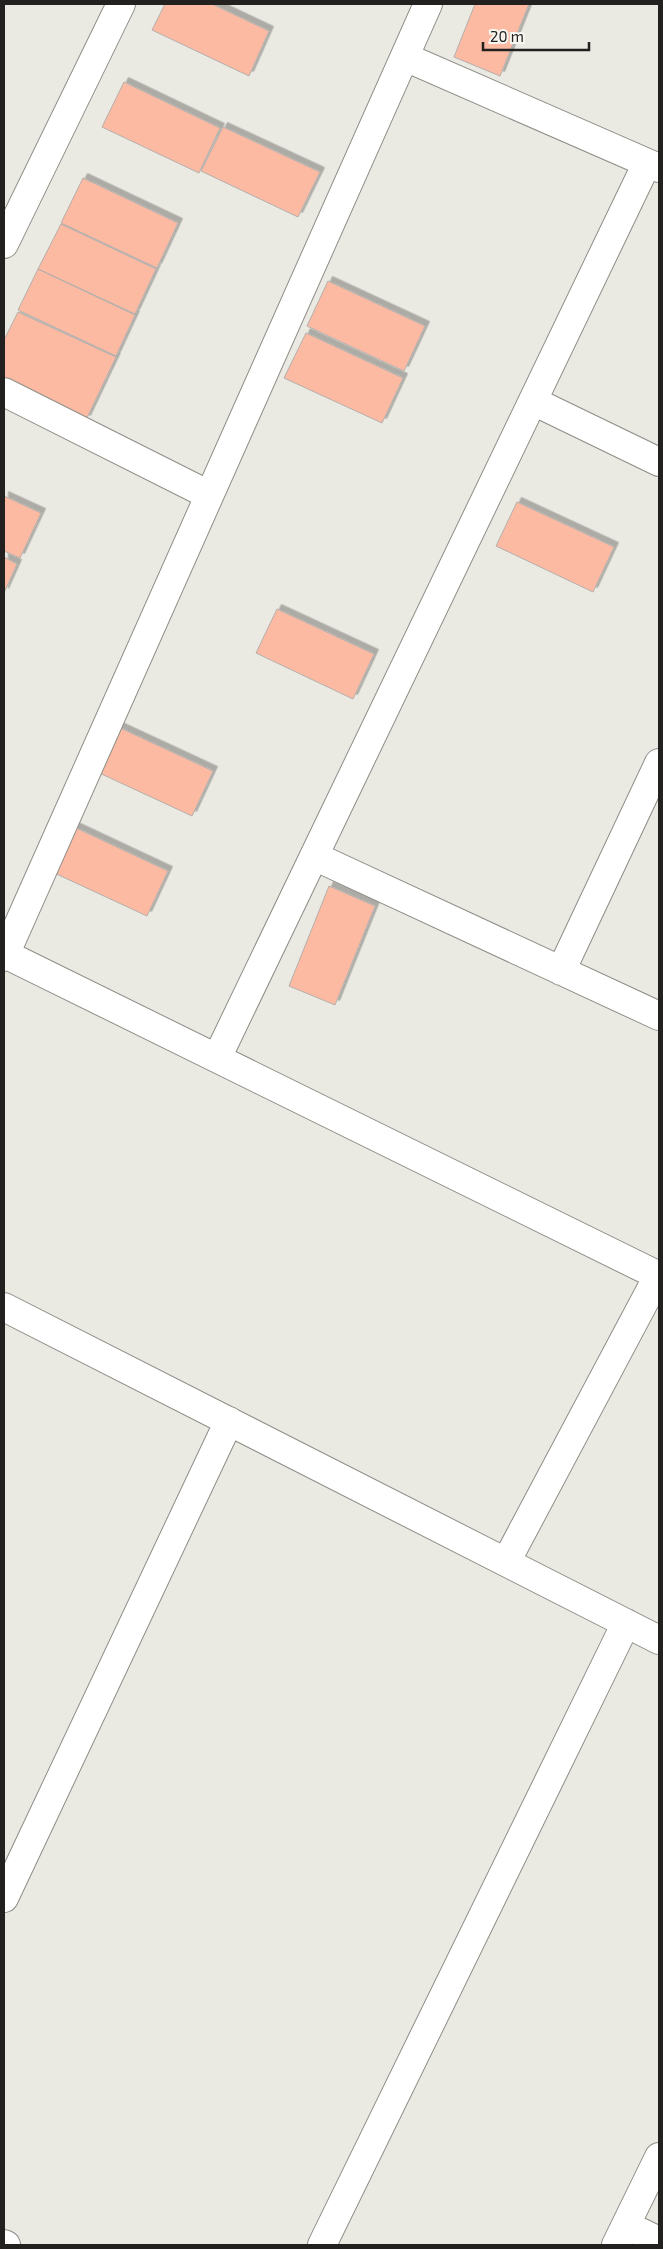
<svg xmlns="http://www.w3.org/2000/svg" width="663" height="2249" font-family="'Exo 2',sans-serif">
<defs>
<filter id="shadow"><feDropShadow dx="4.5" dy="-4.5" stdDeviation="0" flood-color="#0004"/></filter>
</defs>
<rect width="100%" height="100%" fill="#eae9e2"/>
<path fill="#fcbaa3" stroke="#b5aeab" filter="url(#shadow)" d="M165 4H212L269 31 249 76 152 30Z
M475 4H529L500 76 454 57Z
M124 82 220 128 199 173 102 127Z
M223 127 320 172 298 217 201 171Z
M83 178 178 223 157 268 61 223Z
M61 224 156 269 135 314 38 269Z
M38 269 135 315 116 356 18 310Z
M328 281 425 326 404 371 307 326Z
M18 312 116 357 86 420 4 382V340Z
M306 333 403 378 382 423 284 378Z
M4 496 41 513 20 558 4 551Z
M517 502 614 547 593 592 496 546Z
M4 557 17 564 4 593Z
M277 609 374 654 353 699 256 653Z
M116 726 213 771 192 816 95 771Z
M72 826 168 871 147 916 50 871Z
M329 886 375 906 335 1005 289 986Z"/>
<g fill="none" stroke-linecap="round" stroke-linejoin="round">
<g stroke="#8e8d87" stroke-width="30">
<path id="minor" d="M405 57 659 168
M4 244 121 4
M4 392 209 495
M533 401 659 462
M314 856 659 1016
M5 954 659 1276
M4 957 428 4
M561 971 659 763
M217 1058 647 163
M4 1307 659 1640
M506 1562 658 1276
M4 1898 229 1421
M626 2225 659 2241
M4 2244 6 2245
M322 2245 626 1623
M616 2245 659 2157"/>
</g>
<use href="#minor" stroke="#fff" stroke-width="28"/>
</g>
<rect width="663" height="2249" fill="none" stroke="#22211f" stroke-width="10"/>
<path d="M483 42v8h106v-8" fill="none" stroke="#22211f" stroke-width="2.5"/>
<text x="490" y="42" font-size="15" fill="#22211f" stroke="#f7f6f0" stroke-width="4" paint-order="stroke">20 m</text>
</svg>
